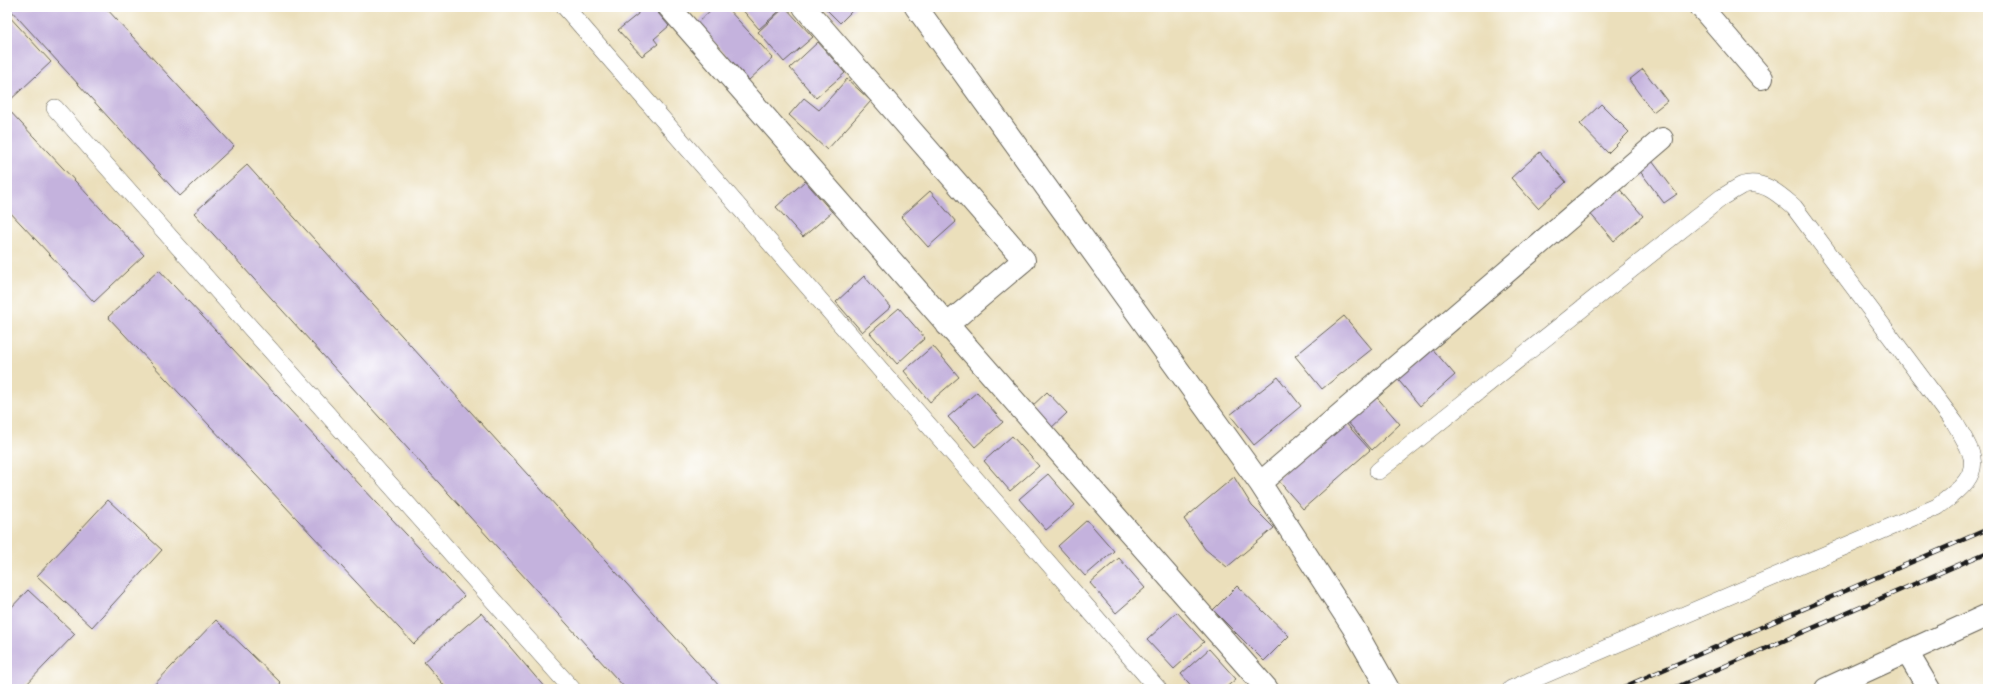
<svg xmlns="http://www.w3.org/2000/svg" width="1995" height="696" font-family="'Balsamiq Sans',sans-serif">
<rect width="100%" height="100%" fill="#fff"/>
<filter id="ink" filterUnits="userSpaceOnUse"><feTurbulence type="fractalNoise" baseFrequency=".025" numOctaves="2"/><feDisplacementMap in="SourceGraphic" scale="8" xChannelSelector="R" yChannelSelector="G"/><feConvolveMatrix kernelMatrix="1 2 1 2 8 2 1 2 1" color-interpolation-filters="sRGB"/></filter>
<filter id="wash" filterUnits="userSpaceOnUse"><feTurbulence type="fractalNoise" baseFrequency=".012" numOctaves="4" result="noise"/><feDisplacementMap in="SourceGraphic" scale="16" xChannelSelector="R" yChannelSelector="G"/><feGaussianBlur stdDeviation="0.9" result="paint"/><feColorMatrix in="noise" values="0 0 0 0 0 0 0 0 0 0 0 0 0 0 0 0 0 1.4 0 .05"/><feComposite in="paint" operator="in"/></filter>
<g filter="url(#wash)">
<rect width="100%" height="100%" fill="#ebdfbb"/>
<g id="blocks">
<path fill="#c4b2dd" d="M8 7H105L234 146 180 196Z
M637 7H653L669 26 654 39 658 44 642 56 618 30 638 14Z
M714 7H726L773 58 749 80 697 23Z
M740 7H784L759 29Z
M785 7 813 37 784 62 758 32Z
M824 7H856L840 23Z
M7 14 51 62 7 103Z
M818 42 845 73 816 98 790 68Z
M1643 69 1667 101 1653 112 1629 80Z
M847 79 871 101 827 150 789 115 804 98 819 110Z
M1601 104 1629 132 1608 153 1580 124Z
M7 108 144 255 94 302 7 209Z
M1540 152 1566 182 1538 208 1511 178Z
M1649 157 1677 194 1664 203 1636 166Z
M247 165 722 689H626L194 213Z
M805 181 832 212 803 237 776 207Z
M1616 185 1643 216 1614 241 1587 210Z
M930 191 956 222 928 247 901 217Z
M159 270 464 596 414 644 108 317Z
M864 276 891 307 862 332 836 302Z
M899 308 925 338 897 364 870 333Z
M1344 316 1372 349 1322 389 1295 356Z
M933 346 959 377 930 402 904 371Z
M1430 346 1455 375 1420 406 1395 376Z
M1278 377 1301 406 1254 445 1230 415Z
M977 392 1003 422 975 447 948 417Z
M1047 392 1067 413 1049 430 1029 409Z
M1374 394 1400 424 1372 450 1345 419Z
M1343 420 1370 450 1303 509 1277 479Z
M1012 436 1039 466 1010 491 984 461Z
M1048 474 1075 505 1046 530 1019 499Z
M1234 477 1252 506 1274 528 1227 567 1205 549 1184 519Z
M108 500 162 550 92 627 37 576Z
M1087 520 1114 551 1085 576 1058 546Z
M1119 558 1145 588 1116 613 1090 583Z
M1237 586 1289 636 1264 661 1213 610Z
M28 590 75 634 22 689H7V612Z
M1177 612 1204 642 1174 669 1147 640Z
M481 613 546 689H447L424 662Z
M216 620 281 683 275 689H150Z
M1209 649 1236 679 1224 689H1194L1181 674Z"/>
</g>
</g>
<g filter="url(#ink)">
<use href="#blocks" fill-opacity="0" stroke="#646054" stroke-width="1"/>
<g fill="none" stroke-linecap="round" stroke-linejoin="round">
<g stroke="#646054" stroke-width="18">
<path id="service" d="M565 7 1158 689
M55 108 572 689
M1378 471 1721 198C1728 194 1736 188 1743 185 1763 179 1780 195 1794 207L1955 423C1960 432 1966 441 1970 451 1981 477 1954 494 1937 507L1511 689"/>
</g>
<g stroke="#646054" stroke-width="24">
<path id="minor" d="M669 7 1267 689
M804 7 1024 260 947 325
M916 7 1260 483 1353 627 1388 689
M1701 7 1762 78
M1260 483 1662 139
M1907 652 1929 689
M1826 689 1988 615"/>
</g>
<use href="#service" stroke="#fff" stroke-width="17"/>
<use href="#minor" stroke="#fff" stroke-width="22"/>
<g stroke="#1c1c1c" stroke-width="4.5">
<path id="rail" d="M1619 689 1988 529
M1672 689 1988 552"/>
</g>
<use href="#rail" stroke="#fff" stroke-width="3" stroke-dasharray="9" stroke-linecap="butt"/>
</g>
</g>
<rect width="1995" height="696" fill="none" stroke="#fff" stroke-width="24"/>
</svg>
